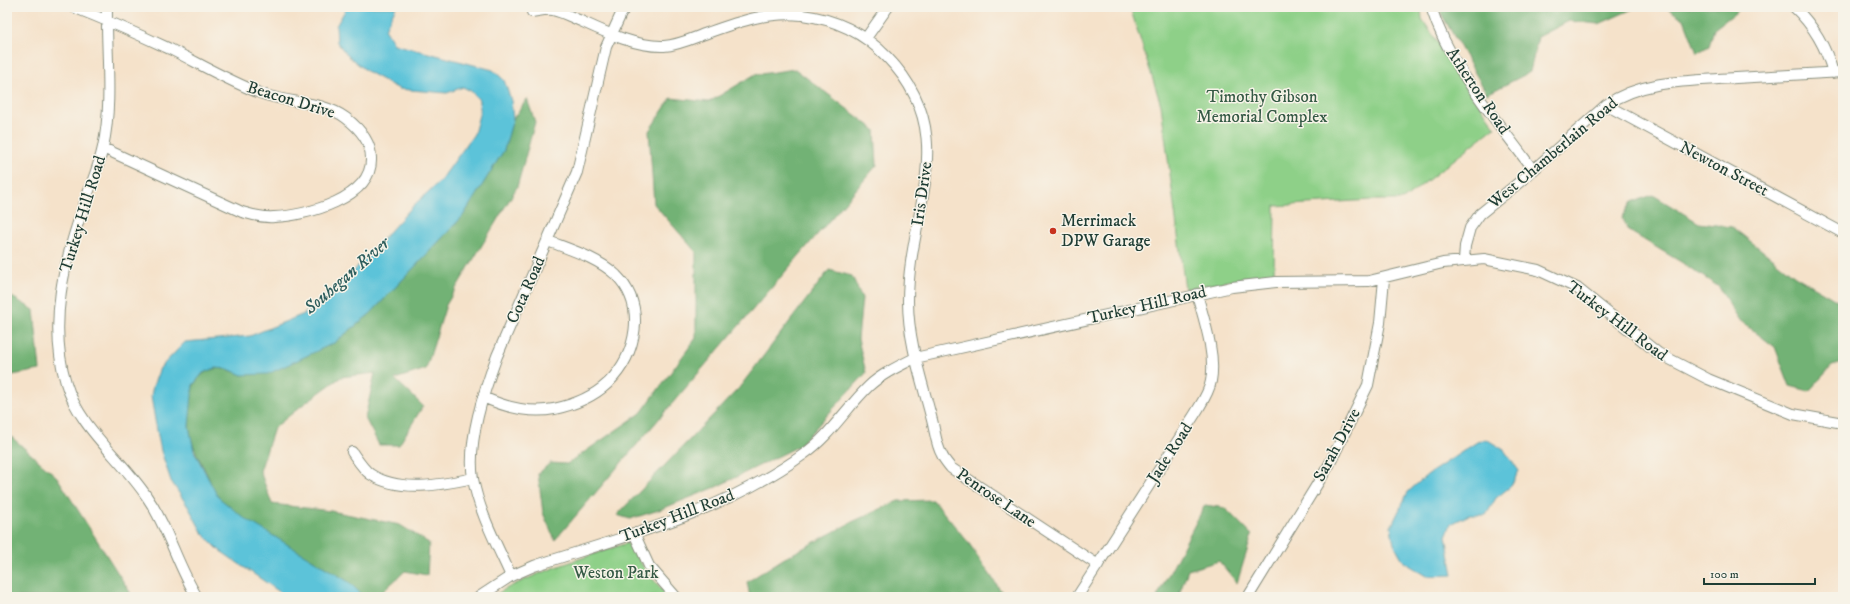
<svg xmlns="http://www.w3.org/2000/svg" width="1850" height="604" font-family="'IM FELL DW Pica',serif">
<rect width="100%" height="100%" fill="#f7f3e8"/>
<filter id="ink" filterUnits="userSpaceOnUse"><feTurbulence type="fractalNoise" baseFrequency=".025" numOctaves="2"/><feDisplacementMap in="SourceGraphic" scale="8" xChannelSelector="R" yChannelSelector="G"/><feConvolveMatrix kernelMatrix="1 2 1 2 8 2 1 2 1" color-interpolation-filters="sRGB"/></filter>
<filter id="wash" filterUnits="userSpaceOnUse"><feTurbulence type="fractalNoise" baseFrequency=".012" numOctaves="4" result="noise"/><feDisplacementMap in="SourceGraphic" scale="16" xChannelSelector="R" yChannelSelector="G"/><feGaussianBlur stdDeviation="0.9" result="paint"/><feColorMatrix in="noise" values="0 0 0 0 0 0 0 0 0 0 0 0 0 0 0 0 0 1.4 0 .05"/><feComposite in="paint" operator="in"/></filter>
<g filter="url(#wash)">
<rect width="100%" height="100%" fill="#f5e2ca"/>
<path fill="#8ed088" stroke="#56865e" d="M1130 7H1421L1422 19 1495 127 1403 200H1371L1275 206 1274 276 1250 277 1185 289 1161 105Z
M627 543 650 576 669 597H491C533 572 581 559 627 543Z"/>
<path fill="#72b274" stroke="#487854" d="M1440 7H1637L1599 24 1569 21 1538 37 1530 72 1487 94 1442 15Z
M1665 7H1743L1714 29 1709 46 1697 53 1684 19Z
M795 69 875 130 877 165 555 540 543 513 538 474 550 463 567 464 641 413 696 338V252L654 204 649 131 671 98 709 102 754 75Z
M527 99 535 122 517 187 446 305 426 369 395 379 423 406 399 445H379L365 418 375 373 341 377 305 403 274 428 260 471 272 504 331 511 400 525 429 543 427 575 405 571 377 597H364C322 556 260 540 219 498 212 490 209 477 204 468 195 452 188 436 189 416 190 400 189 386 202 375 214 364 229 369 242 375L334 343 370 314 463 216 504 150 513 119Z
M1653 195 1699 223 1732 227 1795 276 1834 299 1843 300V363L1832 366 1809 391 1790 386 1775 347 1738 319 1719 287 1681 262 1629 231 1622 218 1632 202Z
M829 270 852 276 862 298 858 339 866 373 799 446 716 487 659 510 630 519 617 515 739 388Z
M7 294 34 310 40 370 7 376Z
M7 433 57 477 133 597H7Z
M933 500 968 542 1005 597H750L747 582 783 559 852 522 898 501Z
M1205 505 1225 508 1252 535 1237 583 1219 561 1188 570 1178 597H1157Z"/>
<path fill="#5cc3d9" stroke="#3e8086" d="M347 7H396L385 29 394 44 493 70 504 80 511 100 513 119 504 150 463 216 370 314 334 343 268 374 242 375 228 369 215 368 203 373 193 385 189 426 194 451 218 497 244 518 349 582 364 597H287L219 550 203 534 189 508 171 481 161 451 155 420 151 396 153 386 160 368 185 342 250 336 304 314 346 279 414 205 441 180 474 134 480 111 479 100 471 91 463 87 447 93 399 89 368 72 348 56 337 42 336 26Z
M1486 439 1504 450 1519 471 1510 487 1496 498 1486 515H1469L1451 524 1446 536 1453 575 1427 576 1404 562 1394 544 1391 527 1408 492 1427 475 1477 442Z"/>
</g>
<g filter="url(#ink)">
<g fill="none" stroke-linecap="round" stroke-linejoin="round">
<g stroke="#8a907f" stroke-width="12">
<path id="minor" d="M73 7C106 20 138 34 170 49 200 64 229 81 260 93 288 104 322 100 346 118 359 128 371 141 371 158 373 198 306 216 274 217 263 218 252 215 242 212L103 148
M107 7C106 53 113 102 103 147 99 167 90 186 84 205 64 261 48 324 66 383 79 428 122 459 147 497 168 527 177 565 197 597
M1431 7C1450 68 1496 119 1533 170
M1794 7C1814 26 1826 46 1833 73
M532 12C539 11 546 9 553 10 563 12 573 18 583 22 607 33 637 47 664 46 679 45 693 38 707 33 738 22 768 11 802 15 835 19 864 33 887 57 963 135 908 211 908 301 908 341 922 381 932 420 935 431 936 445 942 455 944 460 948 464 951 468L1098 565
M866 38 888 7
M1606 105 1843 233
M1464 260 1465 246 1470 228 1480 214 1522 180 1606 105C1644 79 1691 81 1736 78 1772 76 1807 74 1843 72
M483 397C505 407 529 414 554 409 573 405 593 397 608 383 637 354 647 306 616 275 598 258 571 250 548 241
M352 452C357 459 363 469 370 474 399 493 441 485 473 478
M634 533 649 566 676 597
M511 576C497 545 479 512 473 479 467 441 484 391 497 356L577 172 606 47 621 14 626 7
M479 597 511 576 534 566C626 536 724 512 804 454 830 436 846 408 869 386 882 374 899 366 915 358L1232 287 1276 282 1369 281 1443 263 1484 259 1538 270 1577 288 1658 353 1708 379 1793 414 1843 423
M1077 597 1195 414C1201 404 1209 393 1211 381 1216 354 1204 320 1197 294
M1248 597 1329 465 1368 385 1380 323 1384 279"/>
</g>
<use href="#minor" stroke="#fff" stroke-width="10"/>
</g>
</g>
<circle fill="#c8321e" stroke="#f7f3e8" stroke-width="1.5" cx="1053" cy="231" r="4"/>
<g text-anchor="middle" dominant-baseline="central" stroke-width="3" stroke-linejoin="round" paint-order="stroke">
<g font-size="17" fill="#1f3d34" stroke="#f7f3e8">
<text transform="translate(1478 91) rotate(56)">Atherton Road</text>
<text transform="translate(291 100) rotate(17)">Beacon Drive</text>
<text transform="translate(1553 153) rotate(-40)">West Chamberlain Road</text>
<text transform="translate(1724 169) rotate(28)">Newton Street</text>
<text transform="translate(922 194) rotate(-82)">Iris Drive</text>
<text transform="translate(83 214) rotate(-73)">Turkey Hill Road</text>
<text transform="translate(526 290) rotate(-66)">Cota Road</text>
<text transform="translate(1147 305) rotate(-13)">Turkey Hill Road</text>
<text transform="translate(1617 321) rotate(37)">Turkey Hill Road</text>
<text transform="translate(1337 445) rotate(-62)">Sarah Drive</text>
<text transform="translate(1170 453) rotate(-57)">Jade Road</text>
<text transform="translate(996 498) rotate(34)">Penrose Lane</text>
<text transform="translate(677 516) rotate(-21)">Turkey Hill Road</text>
</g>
<g font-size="17" fill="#355a45" stroke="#f7f3e8">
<text x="1262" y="97">Timothy Gibson<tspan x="1262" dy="20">Memorial Complex</tspan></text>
<text x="616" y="573">Weston Park</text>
</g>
<g font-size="17" fill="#1f3d34" stroke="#f7f3e8" text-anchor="start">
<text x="1061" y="221">Merrimack<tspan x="1061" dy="20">DPW Garage</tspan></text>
</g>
<g font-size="18" font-style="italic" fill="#2e5e5d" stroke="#f7f3e8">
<text transform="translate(347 276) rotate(-41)">Souhegan River</text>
</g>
</g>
<rect width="1850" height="604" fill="none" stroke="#f7f3e8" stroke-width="24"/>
<path d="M1704 578v6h111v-6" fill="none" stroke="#1f3d34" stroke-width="2"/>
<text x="1710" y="578" font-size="12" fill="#1f3d34" stroke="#f7f3e8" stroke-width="3" paint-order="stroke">100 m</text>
</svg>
